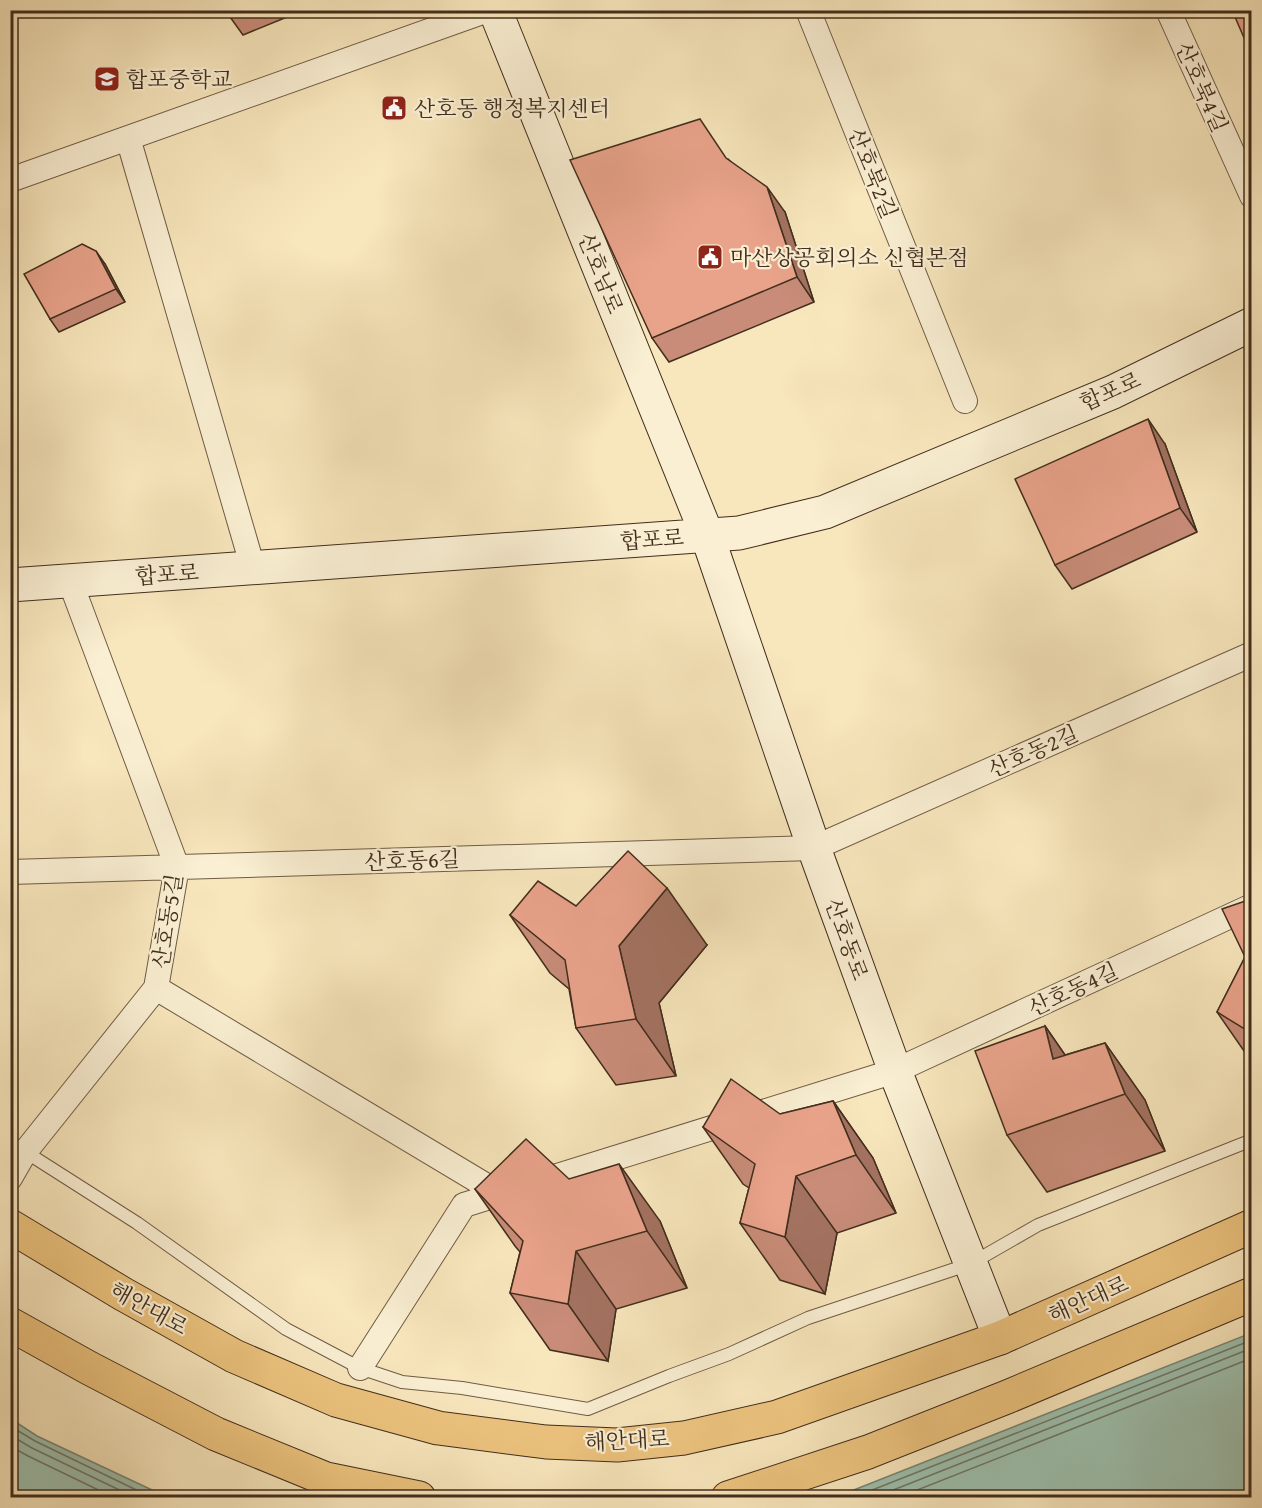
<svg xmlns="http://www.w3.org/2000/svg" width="1262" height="1508" font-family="'Gentium Book Plus','Noto Serif KR',serif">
<rect width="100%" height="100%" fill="#f8e6bc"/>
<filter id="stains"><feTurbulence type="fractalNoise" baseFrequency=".00333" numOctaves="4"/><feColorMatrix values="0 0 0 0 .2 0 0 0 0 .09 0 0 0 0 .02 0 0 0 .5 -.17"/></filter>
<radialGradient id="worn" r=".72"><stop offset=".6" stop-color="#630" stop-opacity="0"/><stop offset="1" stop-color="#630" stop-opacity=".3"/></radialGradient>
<path fill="#9dc0ae" stroke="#798674" stroke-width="1.5" d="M1251 1333V1497H836Z
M11 1419 37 1436 167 1497H11Z"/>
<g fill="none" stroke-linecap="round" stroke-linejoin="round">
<path stroke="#707766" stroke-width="1.5" d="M10 1426 35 1441 153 1498
M10 1435 32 1448 136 1498
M10 1446 28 1456 115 1498
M852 1498 1252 1340
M873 1498 1252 1348
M897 1498 1252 1358"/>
<g stroke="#705c45" stroke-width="14">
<path id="lane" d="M10 1142 137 1223 286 1329 360 1368 402 1382 462 1388 588 1409 669 1376 729 1354 808 1318 970 1264 1038 1225 1252 1140"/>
</g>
<g stroke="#705c45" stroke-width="26">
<path id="street" d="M808 10 965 401
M1168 10 1252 196
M128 138 253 568
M10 180 488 10
M70 581 177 867 156 988 500 1194
M10 872 814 848 1252 654
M10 1178 25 1152 156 988
M360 1368 464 1205 895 1071 1252 906"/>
</g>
<g stroke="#422e1d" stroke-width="35">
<path id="secondary" d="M495 10 707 535 814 848 895 1071 1000 1338
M10 585 739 533 825 512 1113 392 1252 324"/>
</g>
<g stroke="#422e1d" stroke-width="35">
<path id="primary" d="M10 1226 123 1294 234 1356 336 1400 438 1428 546 1442 617 1445 684 1438 777 1417 1000 1338 1252 1226
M10 1324 89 1368 216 1434 326 1479 419 1498
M728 1498 868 1452 1007 1397 1252 1294"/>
</g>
<use href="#lane" stroke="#faefd3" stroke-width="12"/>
<use href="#street" stroke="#faefd3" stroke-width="24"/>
<use href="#secondary" stroke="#faefd3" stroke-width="33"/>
<use href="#primary" stroke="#ecc37e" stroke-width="33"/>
</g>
<path fill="#c88c78" stroke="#422e1d" stroke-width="1.5" d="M225 10H284L287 17 243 35Z
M728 159 785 212 814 302 669 362 652 338Z
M105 264 125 302 59 332 50 319Z
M1165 444 1197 532 1072 589 1055 565Z
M1251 899V1061L1217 1012 1245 957Z
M576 906 707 945 659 1003 676 1076 616 1085 576 1028 569 989 550 973 510 915Z
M1045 1026 1065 1055 1105 1043 1145 1100 1165 1151 1047 1192 1007 1135Z
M833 1101 873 1158 896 1213 837 1233 825 1294 780 1280 740 1223 749 1188 743 1184 703 1127 780 1114Z
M569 1179 660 1221 687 1288 616 1309 608 1361 550 1350 510 1293 520 1252 515 1246 475 1189Z"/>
<path fill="#a37261" stroke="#422e1d" stroke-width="1.5" d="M767 187 785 212 814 302 797 277Z
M96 251 105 264 125 302 116 289Z
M1148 419 1165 444 1197 532 1180 508Z
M667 888 707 945 659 1003 676 1076 636 1019 619 946Z
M1045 1026 1085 1084 1053 1059Z
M1105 1043 1145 1100 1165 1151 1125 1094Z
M833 1101 873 1158 896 1213 856 1155Z
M619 1164 660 1221 687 1288 647 1231Z
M796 1176 837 1233 825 1294 785 1237Z
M576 1251 616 1309 608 1361 568 1304Z"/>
<path fill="#e9a38b" stroke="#422e1d" stroke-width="1.5" d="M1232 10H1251V54Z
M700 119 726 158 767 187 797 277 652 338 570 160Z
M82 244 96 251 116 289 50 319 24 274Z
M1148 419 1180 508 1055 565 1015 479Z
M628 851 667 888 619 946 636 1019 576 1028 565 960 510 915 538 881 576 906Z
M1251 899V1033L1217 1012 1245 957 1222 909Z
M1045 1026 1053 1059 1105 1043 1125 1094 1007 1135 975 1051Z
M731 1079 780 1114 833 1101 856 1155 796 1176 785 1237 740 1223 755 1164 703 1127Z
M526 1139 569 1179 619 1164 647 1231 576 1251 568 1304 510 1293 523 1241 475 1189Z"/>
<defs>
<g id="school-square" transform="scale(1.35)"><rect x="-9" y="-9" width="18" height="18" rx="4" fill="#8f2418" stroke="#faefd3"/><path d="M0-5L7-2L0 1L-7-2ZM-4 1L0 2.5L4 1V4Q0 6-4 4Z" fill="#fff"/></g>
<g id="civic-square" transform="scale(1.35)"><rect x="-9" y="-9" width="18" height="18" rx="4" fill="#8f2418" stroke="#faefd3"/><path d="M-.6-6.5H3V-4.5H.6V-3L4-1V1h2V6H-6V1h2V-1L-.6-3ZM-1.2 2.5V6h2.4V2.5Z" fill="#fff"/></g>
</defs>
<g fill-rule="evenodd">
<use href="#school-square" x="107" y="79"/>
<use href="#civic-square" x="394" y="108"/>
<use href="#civic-square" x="710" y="257"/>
</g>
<g text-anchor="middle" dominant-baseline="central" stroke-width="4.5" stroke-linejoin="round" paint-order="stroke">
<g font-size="22" fill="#422e1d" stroke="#faefd3" text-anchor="start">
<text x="126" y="79">합포중학교</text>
<text x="414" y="108">산호동 행정복지센터</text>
<text x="730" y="257">마산상공회의소 신협본점</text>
</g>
<g font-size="22" fill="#422e1d" stroke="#faefd3">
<text transform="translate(1202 87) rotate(66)">산호북4길</text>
<text transform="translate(873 173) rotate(68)">산호북2길</text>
<text transform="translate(601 273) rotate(68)">산호남로</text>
<text transform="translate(1110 391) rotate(-24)">합포로</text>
<text transform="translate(652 539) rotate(-4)">합포로</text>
<text transform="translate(167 574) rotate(-4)">합포로</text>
<text transform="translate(1033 751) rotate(-24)">산호동2길</text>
<text transform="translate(412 860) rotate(-2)">산호동6길</text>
<text transform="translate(167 921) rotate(-81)">산호동5길</text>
<text transform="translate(847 939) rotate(70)">산호동로</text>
<text transform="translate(1073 989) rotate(-25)">산호동4길</text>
<text transform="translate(1088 1299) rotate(-24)">해안대로</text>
<text transform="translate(149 1308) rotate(29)">해안대로</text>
<text transform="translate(627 1440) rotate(-3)">해안대로</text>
</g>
</g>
<rect width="1262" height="1508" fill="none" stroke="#f8e6bc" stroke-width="36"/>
<rect x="12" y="12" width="1238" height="1484" fill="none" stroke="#422e1d" stroke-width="3"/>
<rect x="18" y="18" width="1226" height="1472" fill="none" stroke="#422e1d" stroke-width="1.5"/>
<rect width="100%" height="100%" filter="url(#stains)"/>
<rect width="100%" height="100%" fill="url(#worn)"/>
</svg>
